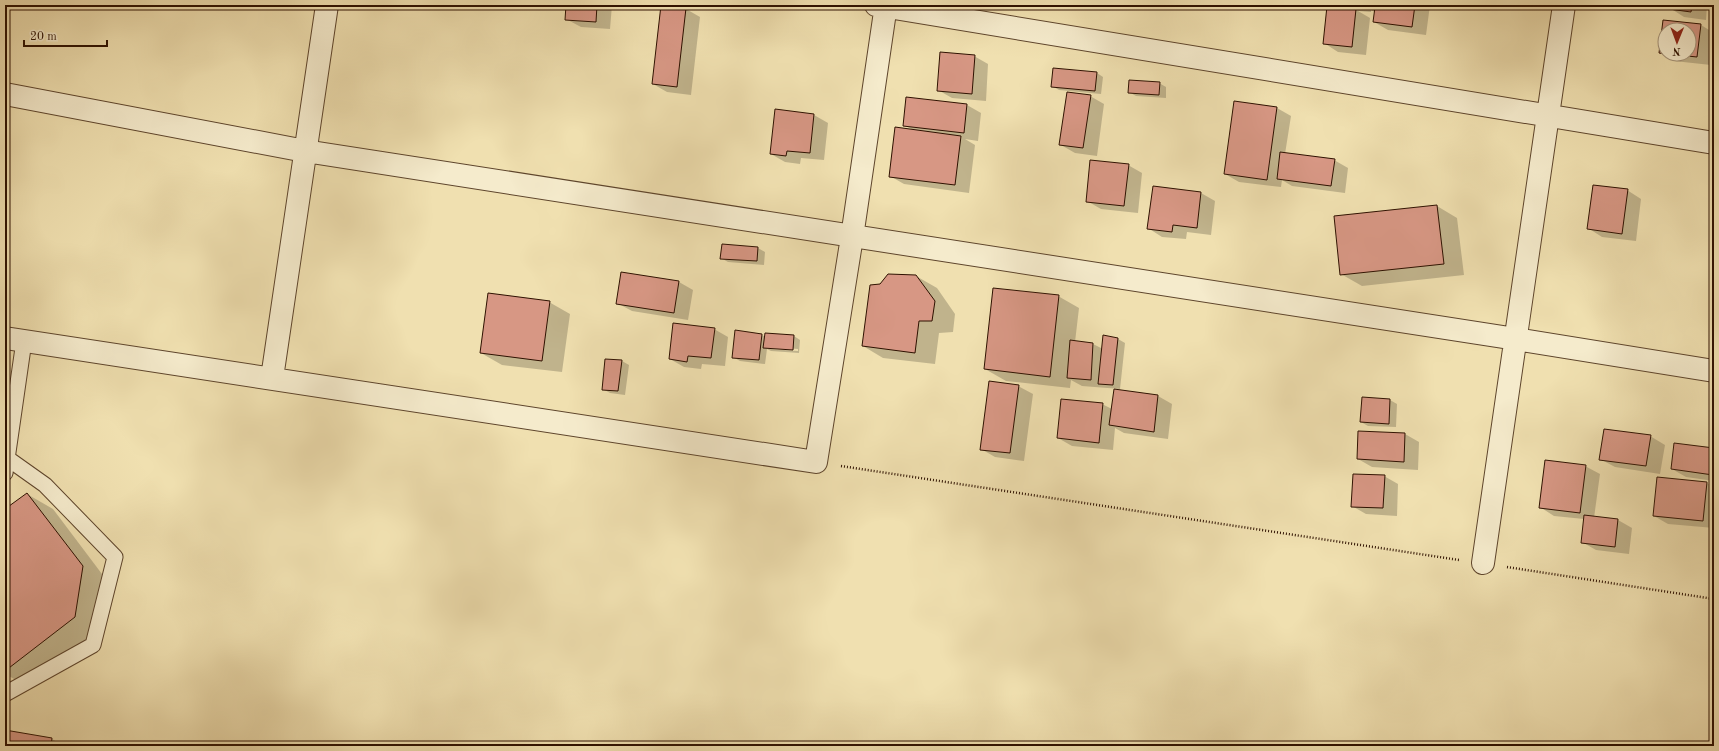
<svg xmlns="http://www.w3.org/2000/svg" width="1719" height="751" font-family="'Old Standard TT',serif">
<rect width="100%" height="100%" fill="#f0e0b0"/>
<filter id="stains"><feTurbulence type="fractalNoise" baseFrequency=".005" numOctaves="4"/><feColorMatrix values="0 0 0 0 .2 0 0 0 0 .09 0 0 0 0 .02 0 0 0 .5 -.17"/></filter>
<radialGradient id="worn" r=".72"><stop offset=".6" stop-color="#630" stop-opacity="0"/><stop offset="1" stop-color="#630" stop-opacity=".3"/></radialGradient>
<path fill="#0003" fill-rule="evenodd" d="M567 5H612L610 29 581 27 566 19Z
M1315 5H1430L1426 35 1388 30 1374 22 1375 12 1371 10V12L1358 11 1370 18 1366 55 1338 52 1324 43 1328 8Z
M1464 5H1510L1509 9Z
M1670 5H1707L1706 20 1684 17 1670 8Z
M662 6 686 9 700 17 691 95 667 92 653 84Z
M1664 21 1701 25 1714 33 1711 65 1674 61 1660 52ZM1665 30H1689V54H1665Z
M974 56 988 64 986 101 952 98 938 90Z
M1097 73 1103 77 1101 94 1059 90 1052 86Z
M1159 83 1166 87V98L1136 96 1129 92Z
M1090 96 1104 104 1097 156 1075 153 1061 145Z
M907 98 967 105 981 113 978 141 965 139 975 145 969 193 904 184 890 176 913 130 904 125Z
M1277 108 1291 116 1285 154 1334 160 1348 168 1345 193 1292 186 1282 180 1281 187 1239 182 1225 174Z
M814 115 828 123 824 160 801 158 800 164 785 162 771 154Z
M1128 165 1142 173 1138 213 1101 209 1087 201Z
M1627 190 1641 199 1636 241 1602 237 1588 228Z
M1201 193 1215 201 1211 235 1187 232 1186 239 1162 237 1148 228Z
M1437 206 1457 218 1464 275 1362 286 1341 274Z
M758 248 765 252 764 265 728 262 721 258Z
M622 273 679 282 693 290 688 320 632 311 617 303Z
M916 276 937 288 955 314 953 332 939 333 935 364 883 358 863 346 880 285Z
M1058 296 1079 308 1075 342 1093 344 1103 349 1104 337 1118 339 1125 343 1120 389 1082 386 1071 380 1070 388 1006 381 985 369Z
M549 302 570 314 562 372 502 365 481 353Z
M714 329 728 337 725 366 702 364 701 369 684 367 670 359Z
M762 335 765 337 794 336 800 340 799 353 771 351 767 349 765 364 740 361 733 357ZM770 347 798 349V351L770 349Z
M622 361 629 365 625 395 610 393 603 389Z
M1018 386 1033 394 1024 461 995 457 981 449Z
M1115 390 1158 396 1172 404 1168 439 1124 433 1115 428 1113 450 1072 446 1058 438 1102 404 1112 409Z
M1390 400 1397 404 1396 427 1368 426 1361 422Z
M1405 434 1419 442 1418 470 1372 467 1358 459Z
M1650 436 1665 445 1660 474 1615 467 1600 459Z
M1675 444 1714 449V481L1686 477 1672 469Z
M1585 466 1600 474 1594 518 1618 520 1632 528 1629 554 1596 550 1582 542 1584 519 1554 516 1540 507Z
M1384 476 1398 484 1397 516 1366 514 1352 506Z
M1707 483 1714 487V528L1668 524 1654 516Z
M27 494 53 509 108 582 101 632 29 687 5 674V511Z
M5 731 52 739 64 746H5Z"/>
<path fill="#d79784" stroke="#2e1100" d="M566 5H597L596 22 565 20Z
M661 5 686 8 677 87 652 84Z
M1361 5H1415L1412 27 1373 22 1375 7Z
M1669 5H1692L1691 12 1669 9Z
M1327 6 1356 9 1352 47 1323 44Z
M1663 20 1701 24 1697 57 1668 54H1689V30H1665V54L1659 53Z
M940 52 975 55 972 94 937 91Z
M1053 68 1097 72 1095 91 1051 87Z
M1129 80 1160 82 1159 95 1128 93Z
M1067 92 1091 95 1083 148 1059 145Z
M906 97 967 104 964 133 903 126Z
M1234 101 1277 107 1267 180 1224 174Z
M775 109 814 114 810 153 787 151 786 156 770 154Z
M895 127 961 136 955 185 889 177Z
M1280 152 1335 159 1331 186 1277 179Z
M1090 160 1129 164 1124 206 1086 202Z
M1593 185 1628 189 1622 234 1587 229Z
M1153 186 1201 192 1197 228 1173 225 1172 232 1147 229Z
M1437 205 1444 264 1340 275 1334 216Z
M722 244 758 247 757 261 720 259Z
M621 272 679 281 674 313 616 304Z
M888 274 916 275 935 301 932 321H919L915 353 862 346 870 285 880 284Z
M993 288 1059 295 1050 377 984 369Z
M488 293 550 301 542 361 480 353Z
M673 323 715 328 711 358 688 356 687 362 669 359Z
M735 330 762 334 759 360 732 358Z
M765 333 794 335 793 350 763 348Z
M1103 335 1118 338 1113 385 1098 384Z
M1070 340 1093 343 1091 380 1067 378Z
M605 359 622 360 618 391 602 390Z
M989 381 1019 385 1010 453 980 450Z
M1114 389 1158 395 1154 432 1109 425Z
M1362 397 1390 399 1389 424 1360 422Z
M1061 399 1103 403 1099 443 1057 438Z
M1604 429 1651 435 1646 466 1599 460Z
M1358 431 1405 433 1404 462 1357 459Z
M1674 443 1714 448 1713 475 1671 469Z
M1545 460 1586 465 1580 513 1539 508Z
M1353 474 1385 475 1383 508 1351 507Z
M1657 477 1707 482 1703 521 1653 516Z
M27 493 83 566 75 617 5 671V509Z
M1584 515 1618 519 1615 547 1581 543Z
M5 730 52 738 51 746H5Z"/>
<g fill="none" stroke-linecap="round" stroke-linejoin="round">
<g stroke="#5e452c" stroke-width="17">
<path id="lane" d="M5 473 24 341
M5 694 93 645 115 557 45 485 7 458"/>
</g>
<g stroke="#5e452c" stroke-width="24">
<path id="street" d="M876 5 1714 143
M5 94 305 151 1516 339 1714 371
M5 338 816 462 852 237 886 5
M272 378 327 5
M1483 563 1564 5"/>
</g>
<path stroke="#2e1100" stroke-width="2.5" stroke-dasharray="1 2" stroke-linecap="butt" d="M841 466 1459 560
M1507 567 1714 599"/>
<use href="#lane" stroke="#f5ebcc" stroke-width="15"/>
<use href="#street" stroke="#f5ebcc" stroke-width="22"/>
</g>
<rect width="1719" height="751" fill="none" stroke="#f0e0b0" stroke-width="20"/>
<rect x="6" y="6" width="1707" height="739" fill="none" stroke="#2e1100" stroke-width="2"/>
<rect x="10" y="10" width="1699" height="731" fill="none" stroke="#2e1100"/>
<g transform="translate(1677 42) rotate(181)"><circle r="19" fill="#f5ebcc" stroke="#a5947a"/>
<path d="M0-3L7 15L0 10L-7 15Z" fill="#8f2418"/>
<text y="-6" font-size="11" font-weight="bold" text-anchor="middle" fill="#2e1100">N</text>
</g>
<path d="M24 40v6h83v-6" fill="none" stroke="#2e1100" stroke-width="2"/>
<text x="30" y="40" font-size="12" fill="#2e1100" stroke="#f5ebcc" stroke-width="3" paint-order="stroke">20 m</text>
<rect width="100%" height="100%" filter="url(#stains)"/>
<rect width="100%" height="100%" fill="url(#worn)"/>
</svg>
